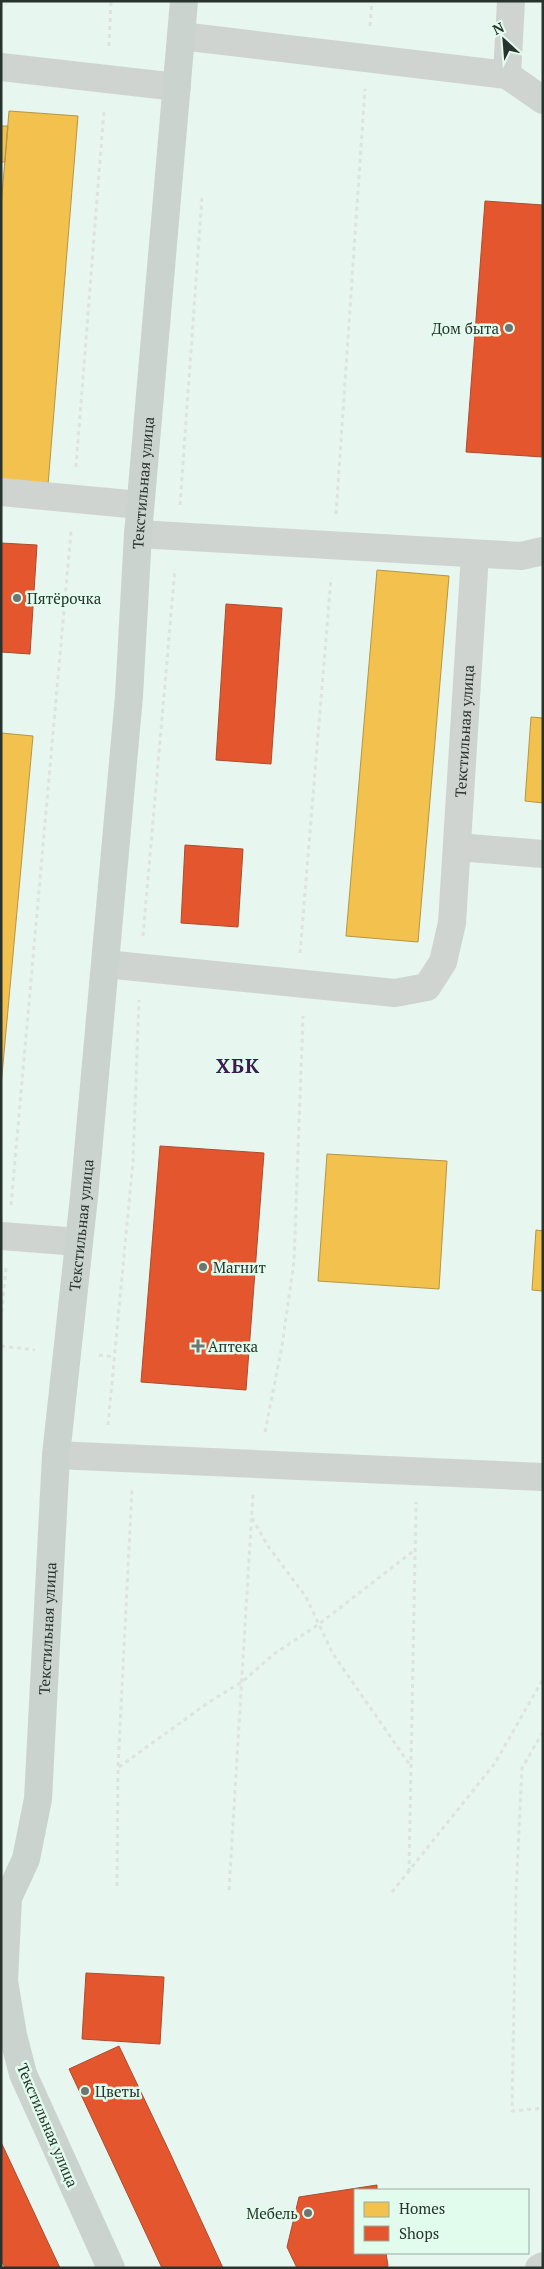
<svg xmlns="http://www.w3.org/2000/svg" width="544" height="2269" font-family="'PT Serif',serif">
<rect width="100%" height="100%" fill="#e7f6ee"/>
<path fill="#f2c14e" stroke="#b59644" d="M9 111 78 116 48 485 1 482V207Z
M1 126H8L5 162H1Z
M377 570 449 576 418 942 346 936Z
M531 717 543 718V803L525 801Z
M1 733 33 736 1 1086Z
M327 1154 447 1161 439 1289 318 1281Z
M536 1230 543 1231V1291L532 1290Z"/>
<path fill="#e4572e" stroke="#ac4c2e" d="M485 201 543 205V457L466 452Z
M1 543 37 545 30 654 1 652Z
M226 604 282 608 271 764 216 760Z
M185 845 243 849 238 927 181 923Z
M160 1146 264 1153 246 1390 141 1382Z
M86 1973 164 1977 160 2044 82 2039Z
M119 2046 170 2153 223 2268H162L69 2069Z
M1 2142 60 2268H5L1 2260Z
M377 2185V2190H355V2253H386L388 2266 383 2268H297L287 2247 299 2197Z"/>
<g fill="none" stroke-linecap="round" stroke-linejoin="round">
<path stroke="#dee2e0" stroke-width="3" stroke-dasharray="4 4" stroke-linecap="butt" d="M370 26 372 1
M109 46 111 1
M76 467 104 110
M180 505 202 197
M336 514 365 89
M143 936 175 569
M300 953 331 578
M11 1205 71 531
M1 1320 6 1268
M1 1346 35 1350
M99 1355 115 1357
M108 1425 133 1161 139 1000
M265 1432 282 1346 294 1261 303 1016
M252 1518 268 1546 306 1597 333 1654 410 1765
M543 1732 522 1768 516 1893 512 2111 543 2108
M119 1767 209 1702 242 1682 274 1654 319 1624 416 1549
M409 1872 416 1502
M117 1886 118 1767 132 1489
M229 1890 253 1494
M392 1892 495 1763 543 1679"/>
<g stroke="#cfd4d1" stroke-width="28">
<path d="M511 1 507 75 543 100"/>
<path d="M181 36 507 75"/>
<path d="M1 67 177 87"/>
<path d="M1 492 140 505"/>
<path d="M138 534 521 556 543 551"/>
<path d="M457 847 543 854"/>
<path id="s1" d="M105 964 395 993 427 987 443 962 452 923 475 554"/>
<path d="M1 1236 79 1242"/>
<path d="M56 1455 543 1477"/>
<path d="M539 2268 543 2266"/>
</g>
<path stroke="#cbd3cf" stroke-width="28" id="s2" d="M111 2268 23 2074 13 2035 4 1981 8 1898 26 1859 38 1799 56 1455 84 1197 129 696 138 534 184 1"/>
</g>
<g fill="#6b7771" stroke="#e1fced" stroke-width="2">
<circle cx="509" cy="328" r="5"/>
<circle cx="17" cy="598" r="5"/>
<circle cx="203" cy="1267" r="5"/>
<path d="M195.5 1338.5h5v5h5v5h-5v5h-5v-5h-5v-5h5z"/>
<circle cx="85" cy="2091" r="5"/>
<circle cx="308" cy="2213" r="5"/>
</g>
<g text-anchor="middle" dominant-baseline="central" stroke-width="5" stroke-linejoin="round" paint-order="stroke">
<g font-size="15" fill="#28332d" stroke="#e1fced" text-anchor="start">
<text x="499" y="328" text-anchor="end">Дом быта</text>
<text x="27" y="598">Пятёрочка</text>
<text x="213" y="1267">Магнит</text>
<text x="208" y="1346">Аптека</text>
<text x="95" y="2091">Цветы</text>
<text x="298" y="2213" text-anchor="end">Мебель</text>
</g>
<g font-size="15" fill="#28332d" stroke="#e1fced">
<text stroke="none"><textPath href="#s2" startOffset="1816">Текстильная улица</textPath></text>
<text stroke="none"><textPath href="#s1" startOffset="586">Текстильная улица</textPath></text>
<text stroke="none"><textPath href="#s2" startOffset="1071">Текстильная улица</textPath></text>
<text stroke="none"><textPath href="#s2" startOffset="666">Текстильная улица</textPath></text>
<text transform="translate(48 2125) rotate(67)">Текстильная улица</text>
</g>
<g font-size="20" font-weight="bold" letter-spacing="1" fill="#3e1a51" stroke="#e1fced">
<text x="238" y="1065">ХБК</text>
</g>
</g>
<rect width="544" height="2269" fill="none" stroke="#28332d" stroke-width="5"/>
<rect x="354" y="2189" width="175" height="65" fill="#e1fced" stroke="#97aca0"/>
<rect x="364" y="2202" width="25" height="15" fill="#f2c14e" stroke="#97aca0"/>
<text x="399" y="2214" font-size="15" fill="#28332d">Homes</text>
<rect x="364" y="2226" width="25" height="15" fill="#e4572e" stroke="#97aca0"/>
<text x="399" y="2239" font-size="15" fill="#28332d">Shops</text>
<g transform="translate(504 40) rotate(334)" stroke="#e1fced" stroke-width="4" paint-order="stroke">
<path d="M0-4L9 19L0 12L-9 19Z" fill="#28332d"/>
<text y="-8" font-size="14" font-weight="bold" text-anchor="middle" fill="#28332d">N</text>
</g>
</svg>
